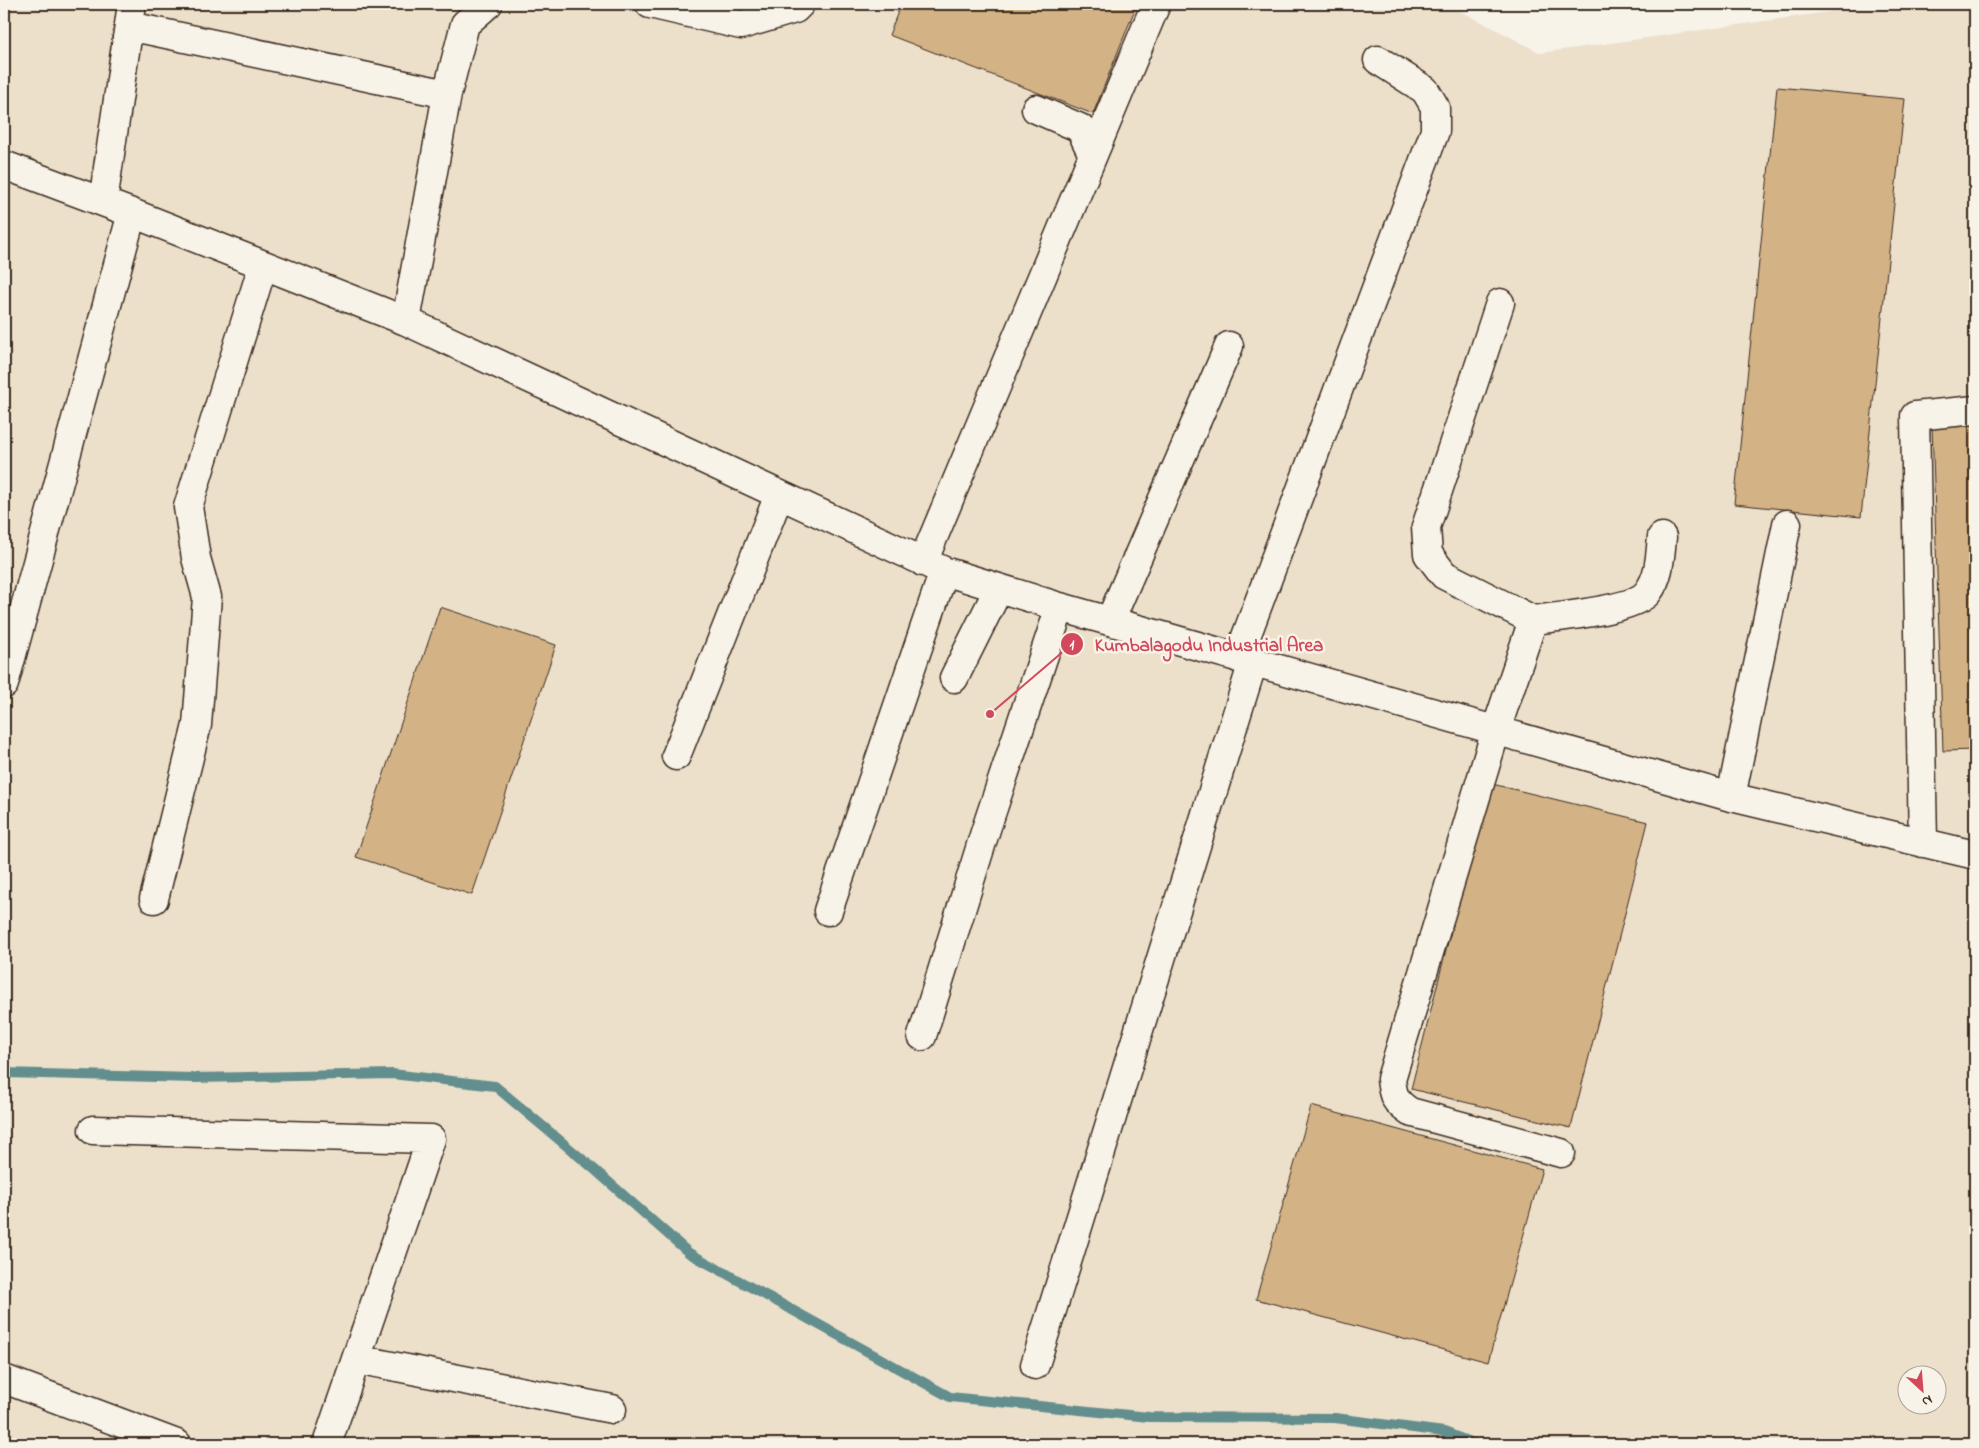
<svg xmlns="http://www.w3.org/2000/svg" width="1979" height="1448" font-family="'Indie Flower',sans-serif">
<rect width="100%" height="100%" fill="#f7f3e8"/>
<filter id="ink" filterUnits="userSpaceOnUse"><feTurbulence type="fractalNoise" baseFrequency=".02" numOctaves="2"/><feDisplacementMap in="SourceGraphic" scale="10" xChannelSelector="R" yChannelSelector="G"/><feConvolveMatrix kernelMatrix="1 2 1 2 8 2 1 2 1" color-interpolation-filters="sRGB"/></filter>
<g filter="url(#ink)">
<path fill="#ece0cb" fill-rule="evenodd" d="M4 4H1447L1541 53 1883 4H1975V1444H4ZM1906 1376H1936V1406H1906Z"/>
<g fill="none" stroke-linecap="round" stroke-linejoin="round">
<path stroke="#648e8e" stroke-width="10" d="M4 1073 194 1078 392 1074 495 1086 594 1169 689 1253 950 1397 1149 1417 1335 1418 1444 1432 1475 1444"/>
</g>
<path fill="#d3b286" stroke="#3b2a1e" d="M901 4H1137L1093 114 889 35Z
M1777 87 1905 99 1861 517 1734 504Z
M1975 423V750L1943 751 1932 425Z
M440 607 556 645 472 895 356 857Z
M1488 783 1648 822 1571 1128 1411 1089Z
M1311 1106 1542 1169 1488 1362 1256 1299Z"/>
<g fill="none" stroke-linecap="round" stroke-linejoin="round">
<g stroke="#3b2a1e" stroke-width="31">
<path id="minor" d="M650 4 741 25 795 9 800 4
M129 26 447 94
M1036 109 1080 128 1093 155
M4 165 132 213 406 321 944 571 1060 607 1731 797 1975 855
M103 202 132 4
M1500 303 1426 527 1428 554 1444 575 1533 620
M406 321 447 94 465 24 488 4
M923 562 1156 4
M1110 621 1229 346
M1238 658 1435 131V107L1425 90 1378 60
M954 678 999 588
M4 684 132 213
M676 756 779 495
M1731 797 1787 524
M1923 843 1915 416 1975 410
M154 899 197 725 207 597 196 558 188 507 263 265
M828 911 944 571
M922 1036 986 829 1060 607
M93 1130 431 1139 327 1444
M1561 1153 1410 1112C1395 1102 1393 1097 1391 1079L1496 730 1533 620C1556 617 1635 610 1648 592 1660 576 1660 556 1662 537
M356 1359 612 1409
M1035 1365 1253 662
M4 1379 177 1444"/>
</g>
<use href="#minor" stroke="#f7f3e8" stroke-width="28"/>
</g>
</g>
<path fill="none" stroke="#d1495b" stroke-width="2" d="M990 714L1072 644"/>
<g fill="#d1495b" stroke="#f7f3e8" stroke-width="2">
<circle cx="990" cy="714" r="5"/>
<circle cx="1072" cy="644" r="12"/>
</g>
<g font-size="15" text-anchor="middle" font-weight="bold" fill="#fff">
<text x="1072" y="649">1</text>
</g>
<g font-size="19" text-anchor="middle" font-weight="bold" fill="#d1495b" stroke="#f7f3e8" stroke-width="5" stroke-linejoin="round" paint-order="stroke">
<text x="1209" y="651">Kumbalagodu Industrial Area</text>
</g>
<rect width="1979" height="1448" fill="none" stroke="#f7f3e8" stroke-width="20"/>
<rect x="10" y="10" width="1959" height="1428" fill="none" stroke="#3b2a1e" stroke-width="2" filter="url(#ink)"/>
<g transform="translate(1922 1390) rotate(154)"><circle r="24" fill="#f7f3e8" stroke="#aca397"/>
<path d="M0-4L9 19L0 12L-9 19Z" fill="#d1495b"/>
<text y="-8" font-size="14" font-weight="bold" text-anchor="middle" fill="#3b2a1e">N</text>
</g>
</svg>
